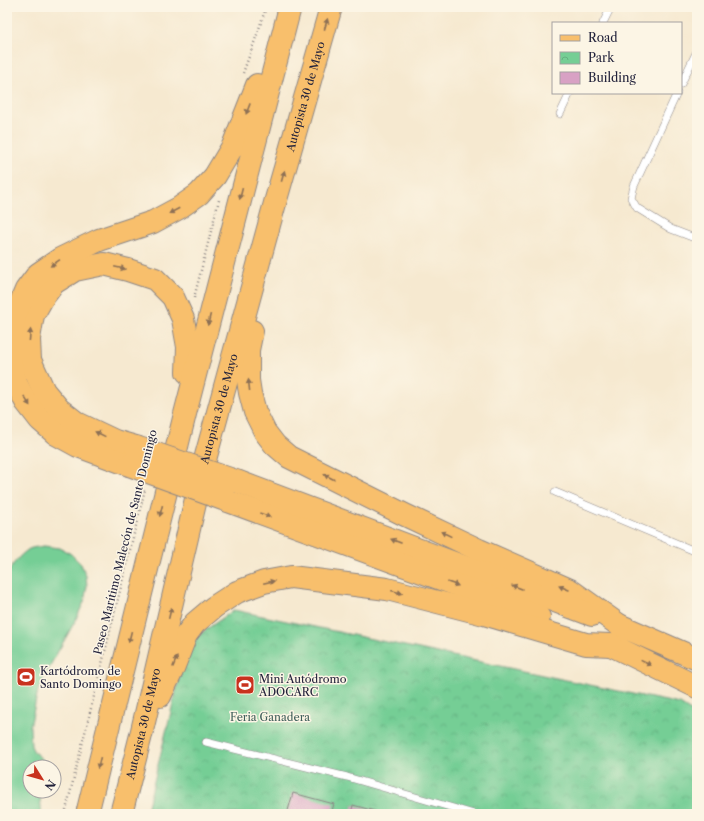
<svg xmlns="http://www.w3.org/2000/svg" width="704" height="821" font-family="'Libre Caslon Text',serif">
<defs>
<pattern id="park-crowns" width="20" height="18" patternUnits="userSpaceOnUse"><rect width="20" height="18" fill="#75ce95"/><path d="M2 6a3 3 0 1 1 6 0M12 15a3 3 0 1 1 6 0" fill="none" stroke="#65b181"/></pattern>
</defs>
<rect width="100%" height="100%" fill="#fcf5e5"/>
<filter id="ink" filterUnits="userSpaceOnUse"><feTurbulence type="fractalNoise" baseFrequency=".025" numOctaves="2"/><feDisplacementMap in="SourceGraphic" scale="8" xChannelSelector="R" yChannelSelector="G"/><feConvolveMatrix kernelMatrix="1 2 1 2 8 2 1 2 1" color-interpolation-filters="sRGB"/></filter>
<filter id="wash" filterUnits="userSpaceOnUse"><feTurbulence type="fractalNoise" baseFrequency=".012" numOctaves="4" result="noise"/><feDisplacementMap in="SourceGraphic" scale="16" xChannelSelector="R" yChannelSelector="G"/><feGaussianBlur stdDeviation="0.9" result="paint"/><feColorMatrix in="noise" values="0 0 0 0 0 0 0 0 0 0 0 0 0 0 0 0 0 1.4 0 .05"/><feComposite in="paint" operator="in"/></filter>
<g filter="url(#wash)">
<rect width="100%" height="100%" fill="#f6e9d0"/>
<path fill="#75ce95" stroke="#4c7868" d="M44 546 60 548 71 554 81 564 86 576 87 586 84 602 74 623 51 664 38 690 30 727 31 746 34 752 44 761 45 767H30V791H41C39 800 42 806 41 814H7V576C9 567 21 554 29 549 33 547 40 547 44 546Z"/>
<path fill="url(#park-crowns)" stroke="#4c7868" d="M234 610 680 704 697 715V814H146L188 642Z"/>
<g id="blocks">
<path fill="#d8a1c4" d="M293 793 334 804 331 814H287Z
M353 805 386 814H351Z"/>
</g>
</g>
<g filter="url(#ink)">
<use href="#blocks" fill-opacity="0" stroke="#8c8686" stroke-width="1"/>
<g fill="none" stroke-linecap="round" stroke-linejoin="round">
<g stroke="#8c8686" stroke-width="8">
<path id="service" d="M603 23 611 7
M681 84 697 51
M677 93 634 186 631 198 637 208 671 229 697 239
M560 114 570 93
M555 492 697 552
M206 742 347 777 474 814"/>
</g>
<g stroke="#8c8686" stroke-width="24">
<path id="primary" d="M619 625 697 659
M611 645 697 687"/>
</g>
<g stroke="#8c8686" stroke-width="24">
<g id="trunk">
<path d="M252 331 248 350V380L250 393 255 412 265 432 275 445 289 457 405 515 479 550 570 590 619 625"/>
<path d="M136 447 115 441 77 423 59 409 44 391 30 360 29 339 33 315 42 299 54 283 75 270 104 264 128 270 155 279 173 297 183 319 188 347 187 372"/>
<path d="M129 465 78 446 56 434 40 420 26 402 15 381 10 360V338L15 316 26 290 38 274 60 259 99 240 153 222 179 208 199 194 215 176 233 146 257 85"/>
<path d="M239 482 592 615"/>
<path d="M228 501 479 593 539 617"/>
<path d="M160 696 172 671 186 635 195 623 214 607 237 592 264 582 291 577 387 589 484 614 586 644 611 645"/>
<path d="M87 814 185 414 290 7"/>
<path id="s1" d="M121 814 141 735 206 456 275 203 331 7"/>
</g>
</g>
<path stroke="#8c8686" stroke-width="2.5" stroke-dasharray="1 3" stroke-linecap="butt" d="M243 73 258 32 266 7
M194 298 219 200
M65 814 145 489"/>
<use href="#service" stroke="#fff" stroke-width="7"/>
<use href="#primary" stroke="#f8bf6c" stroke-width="22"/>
<use href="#trunk" stroke="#f8bf6c" stroke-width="22"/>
<g stroke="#8c8686" stroke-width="24" stroke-linecap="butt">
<path id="trunk-bridge" d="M136 447 239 482
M129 465 228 501"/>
</g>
<use href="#trunk-bridge" stroke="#f8bf6c" stroke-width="22"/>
</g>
<defs><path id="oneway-solid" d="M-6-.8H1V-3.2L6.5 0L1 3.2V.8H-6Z"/></defs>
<g fill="#8d7054">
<use href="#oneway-solid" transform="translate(326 24) rotate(-74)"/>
<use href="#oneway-solid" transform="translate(248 109) rotate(111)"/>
<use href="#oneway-solid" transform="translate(283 176) rotate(-74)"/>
<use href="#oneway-solid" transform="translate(241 194) rotate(104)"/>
<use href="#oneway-solid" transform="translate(174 211) rotate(152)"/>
<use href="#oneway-solid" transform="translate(55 263) rotate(146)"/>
<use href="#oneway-solid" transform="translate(120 268) rotate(12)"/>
<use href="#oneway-solid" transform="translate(209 320) rotate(104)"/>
<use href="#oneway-solid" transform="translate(30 335) rotate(-84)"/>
<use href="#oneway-solid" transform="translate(249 385) rotate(-96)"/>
<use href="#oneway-solid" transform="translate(27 401) rotate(58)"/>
<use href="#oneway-solid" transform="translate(100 434) rotate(-154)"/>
<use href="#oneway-solid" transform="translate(329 477) rotate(-153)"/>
<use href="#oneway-solid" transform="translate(161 511) rotate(104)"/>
<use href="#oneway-solid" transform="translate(265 515) rotate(20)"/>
<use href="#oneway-solid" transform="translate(446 534) rotate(-154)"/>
<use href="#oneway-solid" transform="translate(396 541) rotate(-159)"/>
<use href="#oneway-solid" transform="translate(269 582) rotate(-12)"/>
<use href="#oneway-solid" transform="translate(453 584) rotate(20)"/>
<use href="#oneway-solid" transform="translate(517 587) rotate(-159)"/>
<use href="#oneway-solid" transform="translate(564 588) rotate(-157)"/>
<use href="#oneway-solid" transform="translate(397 592) rotate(15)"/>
<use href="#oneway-solid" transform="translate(170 613) rotate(-77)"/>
<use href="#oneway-solid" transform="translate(130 637) rotate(104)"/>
<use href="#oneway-solid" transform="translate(175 662) rotate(-68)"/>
<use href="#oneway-solid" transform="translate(646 663) rotate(26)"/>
<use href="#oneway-solid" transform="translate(99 763) rotate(104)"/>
</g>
</g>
<defs>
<g id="stadium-square" transform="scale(1)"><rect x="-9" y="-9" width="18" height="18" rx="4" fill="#c8321e" stroke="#fcf5e5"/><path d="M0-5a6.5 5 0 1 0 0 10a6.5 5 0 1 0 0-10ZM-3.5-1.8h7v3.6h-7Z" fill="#fff"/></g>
</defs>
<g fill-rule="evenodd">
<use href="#stadium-square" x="26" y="677"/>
<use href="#stadium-square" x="245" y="685"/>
</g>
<g text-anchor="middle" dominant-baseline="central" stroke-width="3" stroke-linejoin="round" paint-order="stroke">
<g font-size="11" fill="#22223b" stroke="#fcf5e5">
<text stroke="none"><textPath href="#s1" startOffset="741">Autopista 30 de Mayo</textPath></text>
<text stroke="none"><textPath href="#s1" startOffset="417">Autopista 30 de Mayo</textPath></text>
<text transform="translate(125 542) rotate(-76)">Paseo Marítimo Malecón de Santo Domingo</text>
<text stroke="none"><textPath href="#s1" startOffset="93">Autopista 30 de Mayo</textPath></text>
</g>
<g font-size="11" fill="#22223b" stroke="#fcf5e5" text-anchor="start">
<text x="40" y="671">Kartódromo de<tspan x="40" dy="13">Santo Domingo</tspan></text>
<text x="259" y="679">Mini Autódromo<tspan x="259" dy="13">ADOCARC</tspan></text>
</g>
<g font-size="11" fill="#3f5e5a" stroke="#fcf5e5">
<text x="270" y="717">Feria Ganadera</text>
</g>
</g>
<rect width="704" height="821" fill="none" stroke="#fcf5e5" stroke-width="24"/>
<rect x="552" y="22" width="130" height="72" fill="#fcf5e5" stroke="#a5a1a1"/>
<rect x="560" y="35" width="20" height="6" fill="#f8bf6c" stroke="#a5a1a1"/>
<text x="588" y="42" font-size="12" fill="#22223b">Road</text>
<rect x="560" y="52" width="20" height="12" fill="url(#park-crowns)" stroke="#a5a1a1"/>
<text x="588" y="62" font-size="12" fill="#22223b">Park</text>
<rect x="560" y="72" width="20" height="12" fill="#d8a1c4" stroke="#a5a1a1"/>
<text x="588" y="82" font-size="12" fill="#22223b">Building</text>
<g transform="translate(42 779) rotate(127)"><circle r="19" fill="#fcf5e5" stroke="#a5a1a1"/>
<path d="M0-3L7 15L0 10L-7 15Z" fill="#c8321e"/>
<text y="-6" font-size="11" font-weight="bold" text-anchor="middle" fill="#22223b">N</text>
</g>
</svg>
